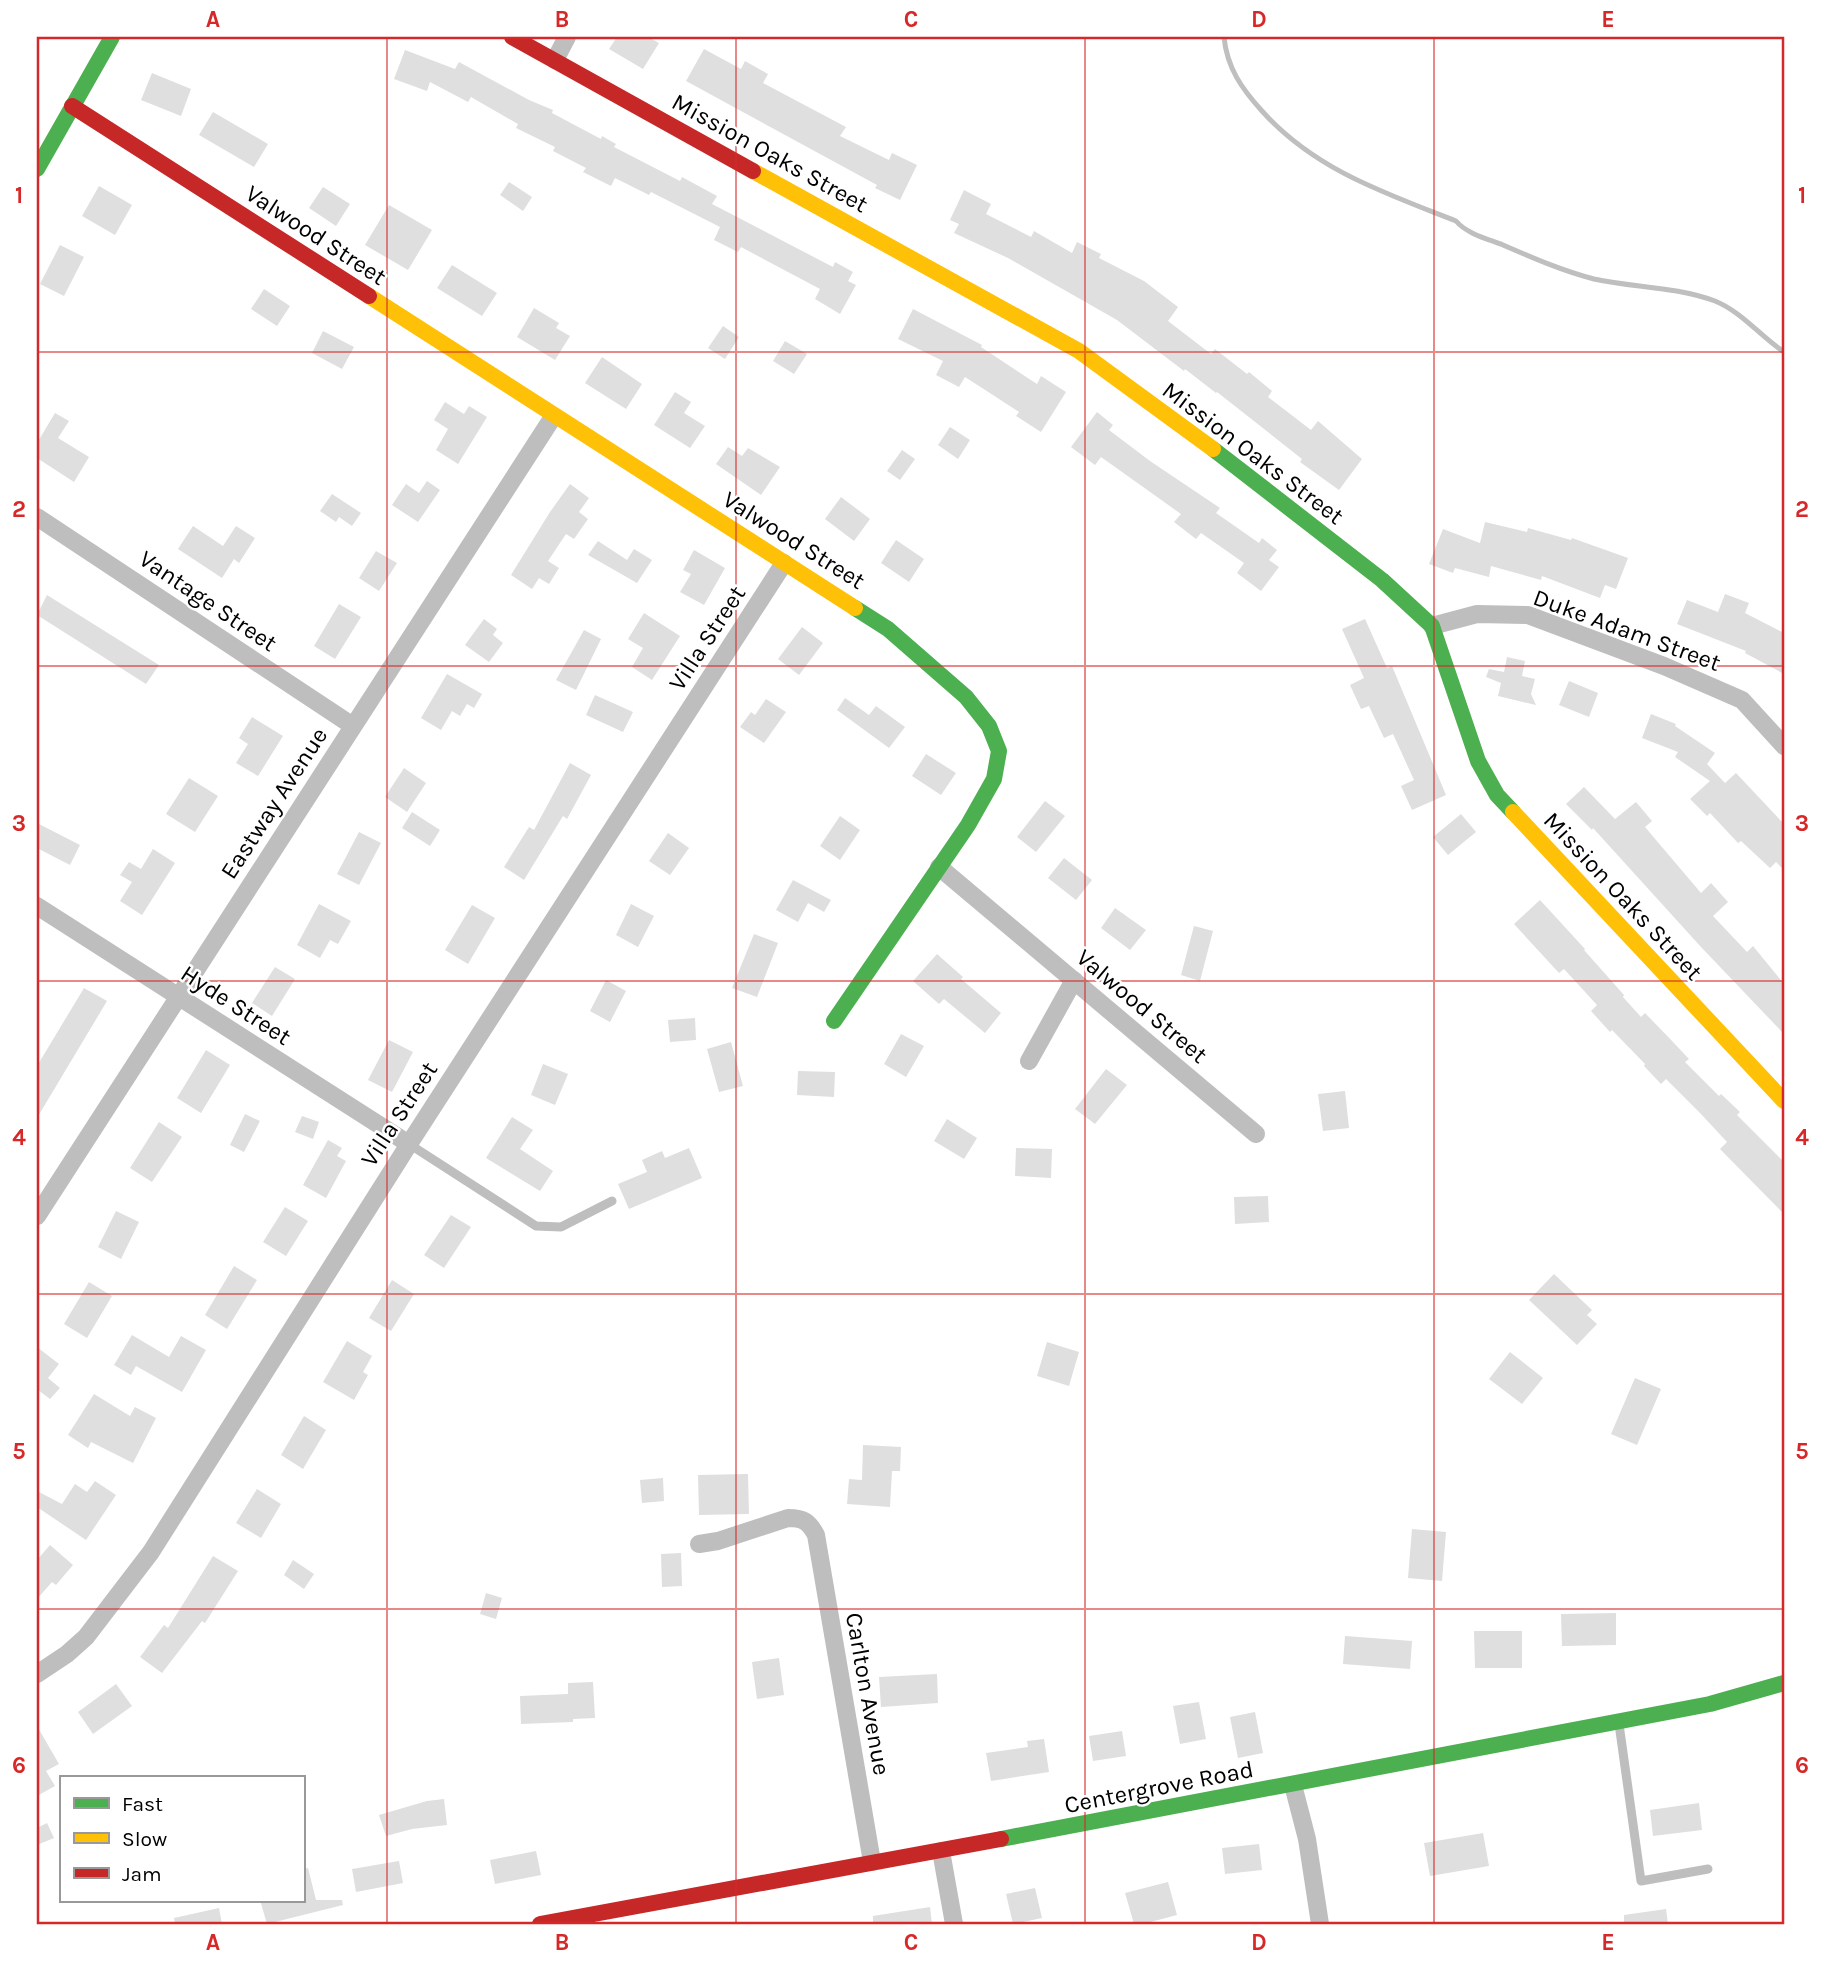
<svg xmlns="http://www.w3.org/2000/svg" width="1821" height="1961" font-family="Karla,sans-serif">
<rect width="100%" height="100%" fill="#fff"/>
<g fill="none" stroke-linecap="round" stroke-linejoin="round">
<path stroke="#bfbfbf" stroke-width="5" d="M1224 37C1227 68 1242 89 1262 111 1315 170 1385 193 1456 221 1467 234 1488 239 1503 245 1533 258 1563 271 1594 279 1635 288 1674 286 1715 301 1742 312 1761 337 1784 352"/>
</g>
<path fill="#dfdfdf" d="M617 37H648L659 43 643 69 609 49Z
M704 49 741 69 745 61 768 74 763 83 846 127 840 136 889 160 892 153 917 165 900 200 875 188 877 185 686 81Z
M405 50 455 69 459 62 529 100 553 110 552 113 601 139 602 136 616 144 614 147 680 181 682 177 717 196 712 204 833 267 835 262 853 272 848 281 856 285 840 314 815 299 820 289 741 247 738 252 714 240 720 227 651 192 649 195 615 178 611 186 583 172 586 168 553 151 555 147 516 128 518 124 471 97 468 102 430 82 427 91 394 79Z
M152 73 191 89 181 116 141 100Z
M213 112 268 144 254 167 199 135Z
M509 182 532 197 523 211 500 195Z
M99 186 132 205 115 235 82 216Z
M323 187 350 204 336 226 309 208Z
M964 190 991 204 986 214 1031 237 1034 231 1072 253 1077 242 1101 254 1099 258 1144 281 1178 307 1168 321 1211 354 1215 349 1247 374 1249 372 1272 391 1268 397 1311 430 1318 421 1362 459 1339 490 1300 462 1302 459 1217 392 1216 393 1185 369 1184 371 1117 320 1008 258 954 233 959 224 950 220Z
M389 205 432 230 408 270 365 245Z
M60 245 84 257 64 296 40 284Z
M452 265 497 293 482 316 437 288Z
M264 289 290 306 277 326 251 309Z
M534 308 559 323 556 328 570 336 555 360 517 337Z
M913 309 982 345 981 347 1037 384 1041 376 1066 392 1041 432 1016 416 1019 412 965 377 959 387 936 375 943 361 898 339Z
M723 326 739 337 725 359 708 348Z
M323 331 354 347 342 369 312 353Z
M785 341 807 354 794 374 773 361Z
M602 357 642 384 626 409 585 383Z
M675 392 691 402 684 413 705 426 690 448 654 425Z
M445 402 464 414 469 406 487 417 458 464 436 450 448 429 434 420Z
M1097 412 1113 425 1109 430 1150 461 1220 508 1216 513 1259 543 1262 538 1277 550 1269 560 1279 567 1261 591 1237 573 1244 563 1201 533 1196 539 1174 522 1181 514 1101 457 1095 465 1071 447Z
M55 413 69 421 58 438 89 457 74 482 37 458V443Z
M950 427 970 440 958 459 938 445Z
M728 447 742 456 748 448 780 467 761 495 716 464Z
M902 450 915 459 900 480 887 471Z
M427 481 440 490 418 522 392 505 406 484 419 493Z
M570 484 589 498 579 512 588 519 574 539 566 534 548 561 559 568 549 584 539 578 532 589 511 575 550 512Z
M332 494 361 513 352 526 339 517 336 522 320 511Z
M841 497 870 519 854 541 825 519Z
M1485 522 1527 532 1528 528 1571 540 1572 538 1628 558 1616 589 1605 585 1600 598 1542 576 1541 580 1491 566 1489 577 1455 568 1453 573 1429 564 1443 529 1480 543Z
M193 526 223 546 236 526 255 538 239 563 234 559 222 578 178 549Z
M896 540 924 559 909 582 881 563Z
M598 541 627 560 634 549 652 560 637 583 588 555Z
M694 550 725 568 704 605 680 592 691 574 683 570Z
M376 551 397 563 379 591 359 578Z
M1725 594 1749 603 1745 613 1784 633V674L1745 653 1746 651 1677 624 1687 600 1718 612Z
M47 595 159 665 146 684 37 615Z
M339 604 361 617 335 659 314 646Z
M644 613 680 636 652 680 632 667 643 648 628 639Z
M484 619 497 629 493 635 503 643 489 662 465 645Z
M1365 619 1387 668 1392 666 1446 795 1412 810 1401 786 1414 780 1393 734 1384 738 1369 706 1361 709 1350 685 1364 678 1342 629Z
M802 627 823 643 799 675 778 659Z
M584 630 601 639 576 690 556 680Z
M1507 657 1525 661 1522 676 1535 679 1531 694 1536 705 1498 696 1501 683 1486 677 1489 669 1504 672Z
M447 674 482 694 474 708 467 704 460 716 452 711 441 730 421 718Z
M1569 681 1598 693 1589 717 1559 705Z
M595 695 633 712 623 732 586 715Z
M845 698 869 715 876 706 905 727 889 748 837 710Z
M766 699 786 712 764 743 740 727 751 712 755 715Z
M1651 714 1676 724 1675 726 1715 753 1707 764 1725 783 1736 773 1784 824V870L1776 862 1770 868 1741 841 1738 843 1710 813 1707 816 1690 799 1710 781 1675 757 1678 752 1642 738Z
M252 717 283 736 258 776 236 763 248 744 239 738Z
M926 754 956 773 941 795 912 776Z
M570 763 591 775 567 819 563 816 524 880 504 867 529 827 534 830Z
M404 768 426 783 407 812 385 797Z
M189 778 218 796 195 832 166 814Z
M1584 787 1615 819 1636 802 1652 821 1645 827 1701 893 1711 883 1728 902 1713 916 1747 952 1753 946 1784 984V1034L1701 947 1593 828 1592 830 1566 804Z
M1045 801 1065 816 1036 852 1017 837Z
M412 812 440 830 430 846 402 828Z
M1461 814 1476 832 1448 855 1433 837Z
M840 816 860 830 840 860 820 846Z
M37 823 80 845 70 865 37 848Z
M359 832 381 843 359 885 337 874Z
M668 833 689 848 670 875 649 861Z
M153 849 175 863 142 915 120 901 132 882 120 875 129 862 141 869Z
M1064 858 1092 880 1076 900 1048 878Z
M793 880 831 900 824 912 808 903 798 922 776 910Z
M1540 900 1585 949 1584 950 1624 995 1623 997 1641 1017 1645 1013 1673 1042 1689 1059 1685 1062 1719 1096 1721 1094 1740 1112 1737 1115 1784 1162V1214L1720 1149 1727 1142 1701 1114 1666 1079 1661 1084 1644 1066 1645 1064 1612 1030 1610 1032 1591 1011 1597 1005 1564 969 1559 973 1514 924Z
M319 904 351 921 338 944 330 940 320 958 297 945Z
M631 904 654 916 638 947 616 935Z
M472 905 495 918 468 964 445 950Z
M1115 908 1146 930 1130 950 1101 928Z
M1194 926 1213 931 1200 981 1181 975Z
M754 934 778 943 757 997 732 988Z
M937 954 963 977 961 979 1001 1013 985 1033 944 999 939 1004 913 981Z
M275 967 295 979 272 1016 252 1003Z
M606 980 626 991 610 1022 590 1011Z
M84 988 107 1001 37 1118V1066Z
M695 1018 696 1040 670 1042 668 1020Z
M901 1034 924 1046 906 1077 884 1064Z
M389 1040 413 1052 392 1092 368 1080Z
M731 1042 743 1086 719 1092 707 1049Z
M206 1050 230 1065 201 1113 177 1098Z
M543 1064 568 1074 555 1105 531 1095Z
M1106 1069 1127 1085 1095 1124 1075 1109Z
M798 1071 835 1072 834 1097 797 1095Z
M1345 1091 1349 1128 1323 1131 1318 1094Z
M245 1114 260 1121 244 1152 230 1145Z
M302 1116 319 1122 313 1139 295 1132Z
M512 1117 533 1130 520 1149 553 1171 540 1191 486 1158Z
M947 1119 977 1138 964 1159 934 1141Z
M159 1122 182 1137 152 1182 130 1168Z
M328 1140 342 1148 337 1156 346 1161 326 1198 303 1185Z
M689 1148 702 1178 629 1209 618 1184 647 1172 642 1160 662 1151 665 1158Z
M1016 1148 1052 1149 1051 1178 1015 1176Z
M1268 1196 1269 1222 1235 1224 1234 1197Z
M285 1207 308 1221 286 1256 263 1242Z
M116 1211 139 1222 121 1259 98 1247Z
M451 1215 471 1227 444 1268 424 1255Z
M234 1266 257 1280 227 1329 205 1315Z
M1554 1274 1592 1310 1587 1315 1597 1324 1577 1345 1529 1300Z
M392 1280 414 1294 391 1331 369 1318Z
M89 1282 112 1296 87 1338 64 1324Z
M132 1335 169 1357 181 1336 206 1350 182 1392 136 1366 131 1375 114 1365Z
M347 1341 372 1356 363 1372 368 1375 354 1400 323 1382Z
M1047 1342 1079 1352 1069 1386 1037 1376Z
M37 1347 59 1364 48 1378 60 1388 50 1399 38 1390 37 1392Z
M1510 1352 1543 1378 1522 1404 1489 1379Z
M1635 1378 1661 1389 1637 1445 1611 1434Z
M94 1394 130 1416 135 1407 156 1418 133 1463 91 1442 88 1448 68 1435Z
M304 1416 326 1430 303 1469 281 1455Z
M863 1445 901 1447 900 1471H892L890 1507 847 1504 849 1479 862 1480Z
M748 1474 749 1514 699 1515 698 1475Z
M663 1478 664 1501 642 1503 640 1480Z
M95 1481 116 1495 86 1540 37 1507V1491L62 1504 75 1484 87 1492Z
M257 1489 281 1504 261 1538 236 1523Z
M1412 1529 1446 1532 1442 1581 1408 1578Z
M50 1545 73 1565 56 1585 52 1582 37 1599V1560Z
M681 1553 682 1586 662 1587 661 1554Z
M213 1556 238 1571 205 1623 202 1621 162 1673 140 1657 164 1625 168 1628Z
M293 1560 314 1574 304 1589 284 1575Z
M486 1593 502 1598 496 1619 480 1614Z
M1616 1613V1645L1562 1646 1561 1614Z
M1474 1631H1522V1668H1475Z
M1345 1636 1412 1641 1410 1669 1343 1664Z
M779 1658 784 1695 757 1699 752 1662Z
M937 1674 938 1703 881 1707 879 1677Z
M593 1682 595 1718 573 1719V1722L521 1724 520 1696 568 1694V1683Z
M116 1684 132 1706 93 1734 78 1712Z
M1199 1702 1206 1739 1180 1744 1173 1706Z
M1255 1712 1263 1753 1238 1758 1230 1717Z
M37 1726 59 1764 46 1771 55 1786 37 1796Z
M1122 1731 1126 1756 1093 1761 1089 1736Z
M1044 1739 1049 1772 991 1781 986 1753 1028 1747 1027 1741Z
M444 1799 447 1825 412 1829 386 1836 379 1815 427 1801Z
M1699 1803 1702 1830 1653 1836 1650 1810Z
M47 1823 54 1838 37 1845V1828Z
M1483 1833 1489 1866 1430 1876 1424 1843Z
M1259 1844 1262 1870 1225 1874 1222 1848Z
M536 1851 541 1875 495 1884 490 1860Z
M399 1861 403 1883 356 1892 352 1869Z
M308 1868 316 1900H342L343 1905 267 1924 260 1900H303V1869Z
M1168 1882 1177 1915 1143 1924H1134L1125 1893Z
M1035 1888 1042 1918 1013 1924 1006 1894Z
M930 1907 932 1924H873V1916Z
M219 1908 222 1924H175L174 1918Z
M1666 1909 1668 1924H1624V1915Z"/>
<g fill="none" stroke-linecap="round" stroke-linejoin="round">
<path stroke="#bebebe" stroke-width="9" d="M409 1144 536 1226 561 1227 612 1201
M1619 1724 1641 1881 1708 1869"/>
<path stroke="#bebebe" stroke-width="18" d="M555 60 567 37
M37 517 353 726
M1432 626 1477 614 1528 615 1664 666 1742 700 1784 746
M939 867 1256 1134
M37 906 409 1144
M1029 1061 1074 980
M37 1216 553 417
M699 1544 718 1541 788 1518C804 1518 809 1522 816 1535L872 1862
M37 1674 67 1654 86 1637 151 1552 409 1144 784 563
M1293 1785 1307 1839 1320 1924
M941 1851 954 1924"/>
<path stroke="#4caf50" stroke-width="16" d="M37 169 112 37
M1213 449 1382 580 1432 626 1478 761 1497 795 1513 812
M834 1021 968 825 994 779 999 751 989 726 966 697 888 629 855 608
M1001 1839 1710 1704 1784 1683"/>
<path stroke="#ffc107" stroke-width="16" d="M753 171 1079 351 1213 449
M369 296 855 608
M1513 812 1784 1101"/>
<path stroke="#c62828" stroke-width="16" d="M512 37 753 171
M72 106 369 296
M540 1924 1001 1839"/>
</g>
<path fill="none" stroke="#d62828" stroke-width="2" stroke-opacity="0.55" d="M387 37V1924M736 37V1924M1085 37V1924M1434 37V1924M37 352H1784M37 666H1784M37 981H1784M37 1294H1784M37 1609H1784"/>
<g text-anchor="middle" dominant-baseline="central" stroke-width="5" stroke-linejoin="round" paint-order="stroke">
<g font-size="24" fill="#000" stroke="#fff">
<text transform="translate(770 153) rotate(29)">Mission Oaks Street</text>
<text transform="translate(316 235) rotate(33)">Valwood Street</text>
<text transform="translate(1253 453) rotate(37)">Mission Oaks Street</text>
<text transform="translate(794 540) rotate(32)">Valwood Street</text>
<text transform="translate(208 601) rotate(34)">Vantage Street</text>
<text transform="translate(1627 630) rotate(20)">Duke Adam Street</text>
<text transform="translate(707 638) rotate(-57)">Villa Street</text>
<text transform="translate(274 803) rotate(-57)">Eastway Avenue</text>
<text transform="translate(1623 896) rotate(47)">Mission Oaks Street</text>
<text transform="translate(236 1005) rotate(33)">Hyde Street</text>
<text transform="translate(1142 1006) rotate(40)">Valwood Street</text>
<text transform="translate(399 1114) rotate(-57)">Villa Street</text>
<text transform="translate(868 1694) rotate(80)">Carlton Avenue</text>
<text transform="translate(1159 1787) rotate(-11)">Centergrove Road</text>
</g>
</g>
<rect width="1821" height="1961" fill="none" stroke="#ffffff" stroke-width="77"/>
<rect x="60" y="1776" width="245" height="126" fill="#ffffff" stroke="#999999" stroke-width="2"/>
<rect x="74" y="1798" width="35" height="10" fill="#4caf50" stroke="#999999" stroke-width="2"/>
<text x="122" y="1811" font-size="21" fill="#000000">Fast</text>
<rect x="74" y="1833" width="35" height="10" fill="#ffc107" stroke="#999999" stroke-width="2"/>
<text x="122" y="1846" font-size="21" fill="#000000">Slow</text>
<rect x="74" y="1868" width="35" height="10" fill="#c62828" stroke="#999999" stroke-width="2"/>
<text x="122" y="1881" font-size="21" fill="#000000">Jam</text>
<rect x="38" y="38" width="1745" height="1885" fill="none" stroke="#d62828" stroke-width="2.5"/>
<g font-size="23" text-anchor="middle" font-weight="bold" fill="#d62828">
<text x="213" y="27">A</text>
<text x="562" y="27">B</text>
<text x="911" y="27">C</text>
<text x="1259" y="27">D</text>
<text x="1608" y="27">E</text>
<text x="19" y="203">1</text>
<text x="1802" y="203">1</text>
<text x="19" y="517">2</text>
<text x="1802" y="517">2</text>
<text x="19" y="831">3</text>
<text x="1802" y="831">3</text>
<text x="19" y="1145">4</text>
<text x="1802" y="1145">4</text>
<text x="19" y="1459">5</text>
<text x="1802" y="1459">5</text>
<text x="19" y="1773">6</text>
<text x="1802" y="1773">6</text>
<text x="213" y="1950">A</text>
<text x="562" y="1950">B</text>
<text x="911" y="1950">C</text>
<text x="1259" y="1950">D</text>
<text x="1608" y="1950">E</text>
</g>
</svg>
